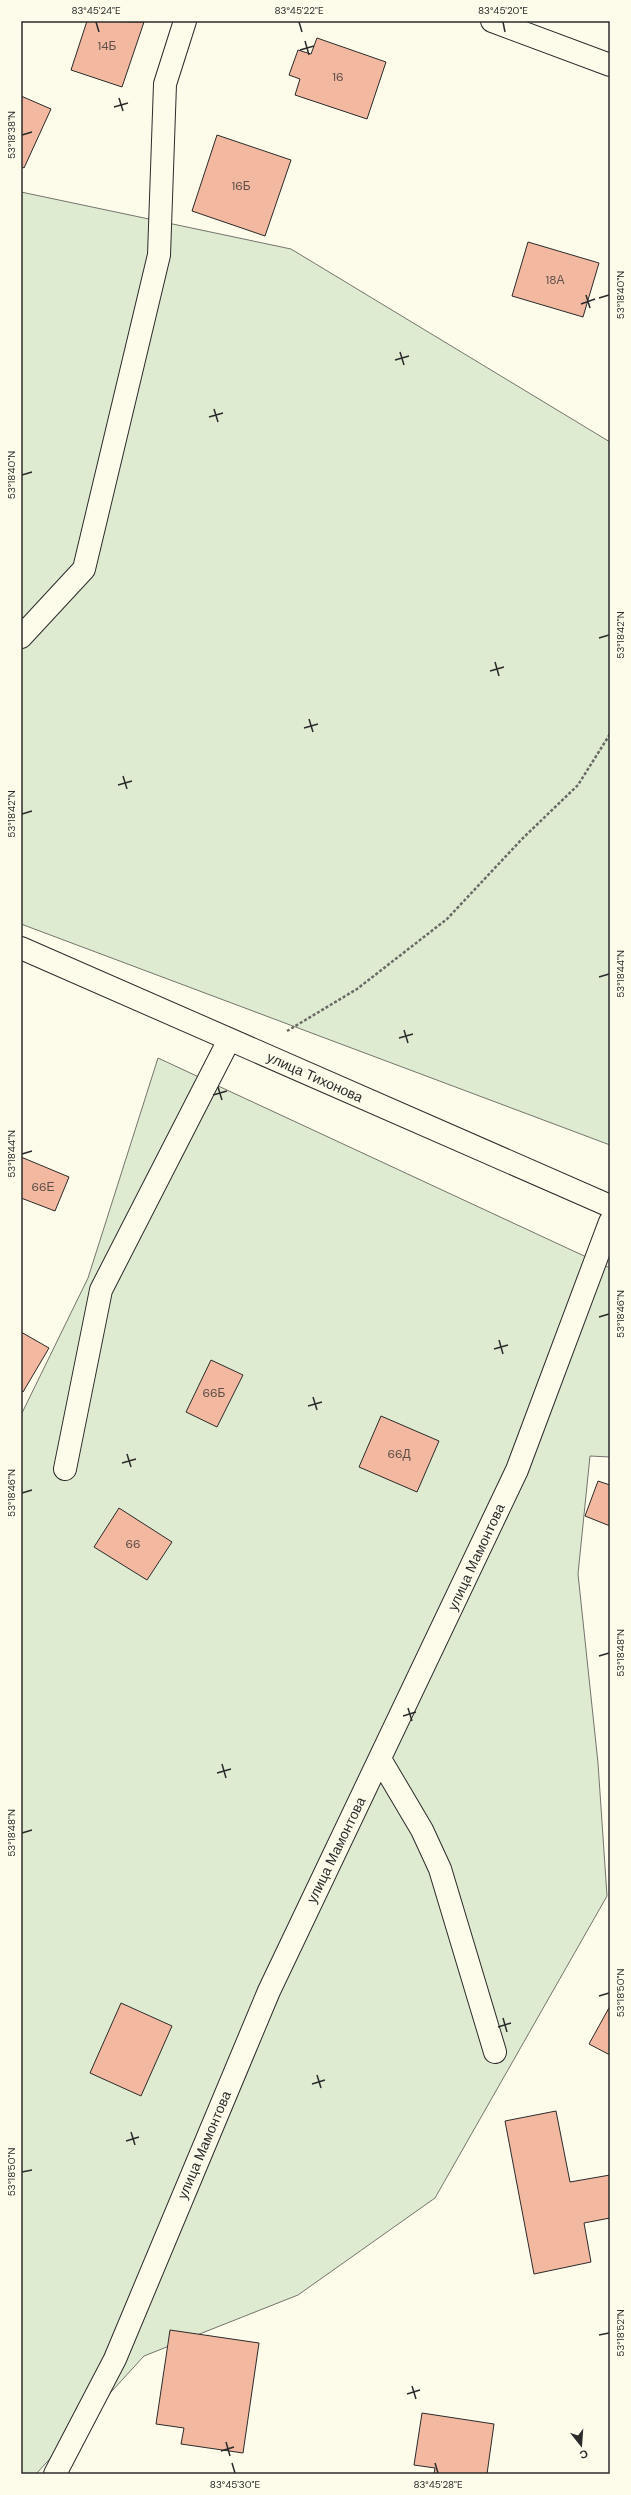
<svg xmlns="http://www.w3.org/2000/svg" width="631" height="2495" font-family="'DM Sans',sans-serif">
<rect width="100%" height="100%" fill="#fdfbea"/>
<path fill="#deebd1" stroke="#74746e" d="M21 192 291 249 610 442V1145L21 924Z
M158 1058 610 1268V1457L590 1456 578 1574 598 1763 607 1896 435 2198 298 2295 144 2356 36 2474H21V1415L88 1278Z"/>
<path fill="#f2b8a0" stroke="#2b2b2b" d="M87 21 144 22 122 87 71 70Z
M317 38 386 62 367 119 295 95 300 79 289 75 298 50 311 54Z
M21 96 51 109 24 168 21 166Z
M217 135 291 160 265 236 192 211Z
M528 242 599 263 583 317 512 296Z
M21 1157 69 1177 55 1211 21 1198Z
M21 1332 49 1348 23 1392 21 1390Z
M211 1360 243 1375 217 1427 186 1412Z
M381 1416 439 1441 417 1492 359 1467Z
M598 1481 610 1485V1526L585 1516Z
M119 1508 172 1542 147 1580 94 1547Z
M121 2003 172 2026 141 2096 90 2073Z
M610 2006V2055L589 2044Z
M556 2111 570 2182 610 2175V2218L584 2223 591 2262 534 2274 505 2121Z
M170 2330 259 2343 243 2453 181 2444 184 2428 156 2424Z
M422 2413 494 2424 487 2474H434L435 2468 414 2465Z"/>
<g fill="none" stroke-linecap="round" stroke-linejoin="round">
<g stroke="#2b2b2b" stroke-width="24">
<path id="minor" d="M492 21 610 65
M21 637 84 569 159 255 165 84 185 21
M21 948 610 1206
M65 1469 101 1290 229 1040
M380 1759 422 1830 440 1869 495 2052
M55 2474 115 2359 269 1991 517 1470 610 1222"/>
</g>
<path stroke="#6a6964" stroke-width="2.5" stroke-dasharray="3 2" stroke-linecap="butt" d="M287 1031 357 989 447 919 522 839 578 785 610 734"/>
<use href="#minor" stroke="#fdfbea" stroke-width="22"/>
</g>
<path fill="none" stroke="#2b2b2b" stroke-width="1.5" d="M96 22 99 32M299 22 302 32M503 22 505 32M305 41 309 55M300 50 314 46M119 98 123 111M114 107 128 103M22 135 32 132M586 295 590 308M599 298 609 295M581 304 595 299M400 352 404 365M395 360 409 356M214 409 218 422M209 417 223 413M22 475 32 472M599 638 609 635M495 662 499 676M490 671 504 667M309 719 313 732M304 728 318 724M123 776 127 789M118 785 132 781M22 814 32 811M599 977 609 974M404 1030 408 1043M399 1038 413 1034M218 1087 222 1100M213 1095 227 1091M22 1154 32 1151M599 1317 609 1314M499 1340 503 1354M494 1349 508 1345M313 1397 317 1410M308 1406 322 1402M127 1454 131 1467M122 1463 136 1459M22 1493 32 1490M599 1656 609 1653M408 1708 412 1721M403 1716 416 1712M222 1764 226 1778M217 1773 231 1769M22 1833 32 1830M599 1996 609 1993M503 2018 507 2032M498 2027 511 2023M317 2075 321 2088M312 2084 325 2080M131 2132 135 2145M126 2141 139 2137M22 2172 32 2170M599 2335 609 2333M412 2386 416 2399M407 2394 420 2390M226 2442 230 2456M221 2451 234 2447M232 2463 235 2473M435 2463 438 2473"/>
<g text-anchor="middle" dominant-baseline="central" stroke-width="3" stroke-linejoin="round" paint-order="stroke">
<g font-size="12" fill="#5d4e48">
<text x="107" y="46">14Б</text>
<text x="338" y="77">16</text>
<text x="241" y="186">16Б</text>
<text x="555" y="280">18А</text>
<text x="43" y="1187">66Е</text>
<text x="214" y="1393">66Б</text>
<text x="399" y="1454">66Д</text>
<text x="133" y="1544">66</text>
</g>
<g font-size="14" fill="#2b2b2b" stroke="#fdfbea">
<text transform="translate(315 1077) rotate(24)">улица Тихонова</text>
<text transform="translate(476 1557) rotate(-65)">улица Мамонтова</text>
<text transform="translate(336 1850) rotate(-64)">улица Мамонтова</text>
<text transform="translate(204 2145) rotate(-67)">улица Мамонтова</text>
</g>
</g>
<rect width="631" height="2495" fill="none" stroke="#fdfbea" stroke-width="44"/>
<g transform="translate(581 2445) rotate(163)" stroke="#fdfbea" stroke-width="3" paint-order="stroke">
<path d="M0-3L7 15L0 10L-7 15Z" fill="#2b2b2b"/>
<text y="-6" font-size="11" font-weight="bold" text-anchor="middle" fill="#2b2b2b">С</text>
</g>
<rect x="22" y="22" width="587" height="2451" fill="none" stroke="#2b2b2b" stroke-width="1.5"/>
<g font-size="10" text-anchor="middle" fill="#2b2b2b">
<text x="96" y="14">83°45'24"E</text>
<text x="299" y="14">83°45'22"E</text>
<text x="503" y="14">83°45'20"E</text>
<text transform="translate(11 135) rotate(-90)" y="4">53°18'38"N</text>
<text transform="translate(620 295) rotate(-90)" y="4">53°18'40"N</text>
<text transform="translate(11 475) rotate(-90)" y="4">53°18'40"N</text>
<text transform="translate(620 635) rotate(-90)" y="4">53°18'42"N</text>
<text transform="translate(11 814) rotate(-90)" y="4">53°18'42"N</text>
<text transform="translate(620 974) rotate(-90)" y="4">53°18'44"N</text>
<text transform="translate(11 1154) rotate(-90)" y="4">53°18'44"N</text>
<text transform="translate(620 1314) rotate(-90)" y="4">53°18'46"N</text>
<text transform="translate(11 1493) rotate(-90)" y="4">53°18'46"N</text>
<text transform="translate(620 1653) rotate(-90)" y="4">53°18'48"N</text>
<text transform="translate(11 1833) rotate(-90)" y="4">53°18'48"N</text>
<text transform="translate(620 1993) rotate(-90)" y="4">53°18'50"N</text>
<text transform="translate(11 2172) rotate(-90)" y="4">53°18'50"N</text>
<text transform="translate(620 2333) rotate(-90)" y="4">53°18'52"N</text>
<text x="235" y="2488">83°45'30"E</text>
<text x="438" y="2488">83°45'28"E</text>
</g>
</svg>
